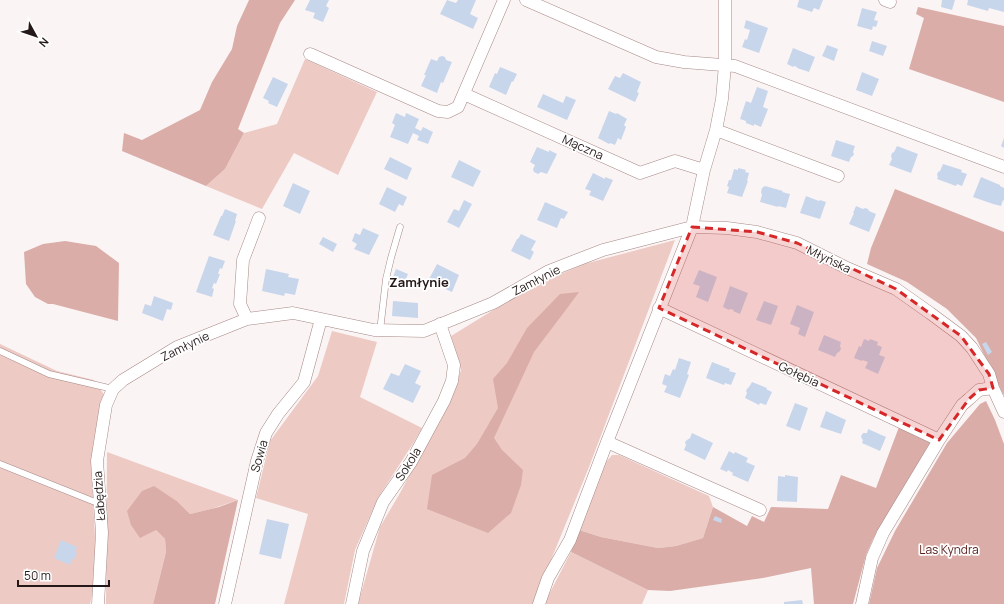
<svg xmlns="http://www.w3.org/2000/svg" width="1004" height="604" font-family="Manrope,sans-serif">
<rect width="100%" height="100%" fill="#fbf4f4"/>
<path fill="#eecac5" d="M305 59 377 92 338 175 294 153 262 209 206 186 225 169 244 133 277 124Z
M675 240 589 467 533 604H358L380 527 400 493 454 391 461 370 451 336 531 287 584 264Z
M332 331 377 342 360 397 422 428 414 442 378 498 355 550 344 604H284L308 514 256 498 270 441 318 376Z
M0 344 57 371 94 380 105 396 91 461 97 574 90 604H0Z
M107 452 238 500 211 509 190 514 178 502 156 530 165 539 166 552 153 604H106Z
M612 455H619L709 496 713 507 703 538 676 546 658 548 601 537 579 530 606 462Z
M571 552 648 590 642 604H544Z"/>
<path fill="#daada8" d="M249 0H295L280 23 238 129 244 133 225 169 206 186 122 151 124 133 142 140 200 110 212 82 232 49 237 26Z
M918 7 1004 26V102L909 69 924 18 916 14Z
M895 189 1004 232V395L1003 394 976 338 947 309 907 282 867 264 871 248Z
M65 241 96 246 119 263 118 321 53 304H48L35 297 26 284 24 252 43 244Z
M579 292 565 311 534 352 494 438 502 450 523 470 521 485 511 513 488 533 427 509 432 475 465 458 477 444 498 408 493 379 507 363 527 328 560 294Z
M986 401 995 420 1004 444V604H869L877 568 895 531 947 443 980 404Z
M899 427 925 437 930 443 873 539 866 555 853 604H814L811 568 763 578 670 591 648 590 571 552 579 530 601 537 658 548 676 546 703 538 713 507 747 526 752 516 764 522 771 507 828 509 841 475 876 488Z
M154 486 178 502 190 514 219 507 238 500 215 604H153L166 552 165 539 156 530 140 538 131 525 127 511 142 491Z"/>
<path fill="#c8d6ec" d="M310 0H329L326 6 329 8 323 22 313 18 315 13 305 10Z
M447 0 456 3 458 0H476L470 14 478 18 473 29 440 14Z
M799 0H823L819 10 814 8 812 12 797 7Z
M942 0H955L952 10 941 7Z
M968 0H1004V12L989 8 988 11 967 5Z
M862 8 877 12 874 20 878 21 876 27 873 26 872 30 857 26Z
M746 20 768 28 759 53 742 47 745 39 747 40 750 30 744 28Z
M872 41 887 46 883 56 869 51Z
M827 45 838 49 834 61 822 56Z
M793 48 815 57 809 72 797 68V67L794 66 793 67 787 64Z
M442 56 445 57 446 60 452 62 443 83 441 82 437 93 421 86 426 75H424L431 59 437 61 439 57Z
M500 67 517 74 513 82 512 81 506 95 489 87 495 73 497 74Z
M862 72 879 79 872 96 856 90Z
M623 73 641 82 637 92 639 93 635 102 608 89 615 76 620 78Z
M273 77 288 84 277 107 268 103 269 101 263 98Z
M757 87 768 91 763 107 768 109 761 127 754 124V126L746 123V121L740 119 746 101 751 103Z
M543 94 563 103 566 96 576 100 567 120 537 107Z
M609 111 616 114 617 113 627 119 624 125 626 127 621 140 618 138 615 145 610 143 609 144 598 138Z
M396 113 405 117 406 113 419 119 415 128 421 131 423 127 433 132 428 144 417 140 419 136 413 133 408 144 390 137 395 125 392 123Z
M1004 138V148L1001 146Z
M836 140 855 146 853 152 854 154 853 156 851 157 849 162 831 156Z
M897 146 918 154 911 173 889 165 892 159 891 156 892 153 894 152Z
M537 147 549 152V150L557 154 547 174 541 172 538 174 534 172 533 169 535 165 530 162Z
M390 157 412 168 407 180 384 169Z
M459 160 481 171 473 187 451 177Z
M943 164 962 170 961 172 967 174 962 186 957 184 956 186 937 179 938 177 937 175 938 172 940 171Z
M738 168 746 170 745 172 749 173 747 181H748L742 197 727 193 729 187 727 186 729 180H731L734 169 738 170Z
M593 173 605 179V177L613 180 603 201 589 195 591 191 585 189Z
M981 177 1000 185V186L1004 188V201L1003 200 1001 206 993 204 973 197Z
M293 183 310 191 300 214 283 206Z
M765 186 783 191 782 192 790 194 786 208 778 206V207L760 202 762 195 761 192 762 188Z
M387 187 407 197 403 206 399 204 395 212 379 204Z
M806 196 819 201 820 200 826 202 820 219 800 213Z
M464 200 472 204 459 228 447 222 454 209 459 211Z
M545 202 568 212 564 219 561 218 557 228 537 220Z
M856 206 863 209 865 208 868 209 869 211 876 214 869 232 849 224 854 213H853Z
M225 209 237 214 235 221H236L229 241 213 235 221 216H222Z
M363 228 379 235 369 255 354 249 357 244 352 241 355 233 360 235Z
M521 234 536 241 531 250 534 252 530 260 511 251 517 239H518Z
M323 237 337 244 333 252 319 244Z
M209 256 225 261 222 269 220 268 218 274H220L216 284 214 283 212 288 214 289 212 297 196 292Z
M437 264 459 275 452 292 428 281Z
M266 269 289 274 288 277 299 279 295 295 285 293 284 296 262 291Z
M396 269 408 274 405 281 393 277Z
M699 270 717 277 708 302 696 297 700 286 693 284Z
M730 286 748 293 740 314 733 311 734 310 730 309 729 310 723 307Z
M154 296 173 303 171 310 167 309 163 321 142 313 145 304 151 306Z
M393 301 418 303V318L392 316Z
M764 301 778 306 771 325 756 320Z
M797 305 814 312 805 337 798 334 800 328 790 324Z
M824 335 841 342 840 346 841 349 839 352 837 353 835 357 818 350Z
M864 339 869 341 870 339 878 342 877 345 882 347 879 355 885 357 878 374 865 368 868 362 862 360V361L854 358 859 346 861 347Z
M986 342 992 352 988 355 982 344Z
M679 358 691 362 687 374 689 375 680 398 664 392 667 386 662 384 665 374 670 376 673 369 675 370Z
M712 362 730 369 729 371 736 373 731 385 725 383 724 385 706 378Z
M405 364 421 371 415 383 421 386 413 403 383 389 391 373 399 376Z
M752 382 767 388 766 389 772 392 766 405 760 403 759 405 745 398 747 393 746 391 747 389 749 387Z
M795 403 808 408 800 431 786 426Z
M826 411 846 420 841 434 820 427Z
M868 429 886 437 880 451 862 443 863 440 862 439 861 436 863 433H867Z
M692 433 713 443 705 460 684 450 686 445 685 442 687 440 690 438Z
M729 451 734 454 735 452 748 458 746 462 755 466 748 482 732 475 733 473 728 470 727 472 720 469Z
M785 475 798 477 797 502 777 501 778 476 785 477Z
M715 516 722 519 721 523 713 520Z
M267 519 289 524 281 559 259 554Z
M61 540 77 547 75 552 77 553 74 560 72 559 70 565 54 558Z
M802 600 803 604H784V602Z"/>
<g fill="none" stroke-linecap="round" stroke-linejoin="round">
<g stroke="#a58986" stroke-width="7">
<path id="lane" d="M380 331 386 279 391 258 400 227
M0 351 49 374 113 389
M0 464 100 504"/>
</g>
<g stroke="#a58986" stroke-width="13">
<path id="street" d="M526 0 656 57 684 62 735 66 1004 167
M885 0 890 2
M310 54 438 111 448 112 458 107 504 0
M464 94 640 173 675 161 704 170
M716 130 838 176
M659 308 939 440
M247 319 240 304 243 260 259 218
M607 442 760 510
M98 604 102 533 97 461 106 405 113 389 123 380 177 347 247 319 293 313 374 330 424 331 493 303 549 271 603 250 692 227 727 228 757 232 797 243 847 268 896 289 930 313 961 336 972 348 989 374 993 388 1004 412
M225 604 257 461 266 433 278 414 304 382 321 319
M352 604 363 551 383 502 411 462 444 401 452 381 454 365 440 324
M539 604 548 578 570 540 607 442 692 227 704 170 716 130 722 99 725 65V0
M862 604 872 558 883 533 939 440 962 405 969 399 979 390 993 388"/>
</g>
<use href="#lane" stroke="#fff" stroke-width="6"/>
<use href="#street" stroke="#fff" stroke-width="12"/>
</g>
<path fill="#d62828" fill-opacity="0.2" stroke="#d62828" stroke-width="3" stroke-dasharray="8 5" stroke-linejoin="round" d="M692 227 757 232 797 243 896 289 961 336 989 374 993 388 979 390 969 399 939 440 659 308Z"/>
<g text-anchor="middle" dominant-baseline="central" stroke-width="3.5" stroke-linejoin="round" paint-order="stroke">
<g font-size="12" fill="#241918" stroke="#fff">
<text transform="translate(583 147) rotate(24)">Mączna</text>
<text transform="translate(829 259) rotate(26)">Młyńska</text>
<text transform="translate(536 280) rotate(-27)">Zamłynie</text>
<text transform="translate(185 346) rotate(-26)">Zamłynie</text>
<text transform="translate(799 374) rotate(25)">Gołębia</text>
<text transform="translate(259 456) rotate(-74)">Sowia</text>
<text transform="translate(408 464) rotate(-58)">Sokola</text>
<text transform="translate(99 496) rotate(-94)">Łabędzia</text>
</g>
<g font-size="12" fill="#561f1b" stroke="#fff">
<text x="949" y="549">Las Kyndra</text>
</g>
<g font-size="13" font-weight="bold" fill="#241918" stroke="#fff">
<text x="419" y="282">Zamłynie</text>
</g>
</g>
<g transform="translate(36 36) rotate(130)" stroke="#ffffff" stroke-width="3" paint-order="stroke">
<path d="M0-3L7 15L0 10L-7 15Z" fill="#241918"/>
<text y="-6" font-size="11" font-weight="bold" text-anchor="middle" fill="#241918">N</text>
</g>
<path d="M18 580v6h91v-6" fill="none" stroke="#241918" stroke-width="2"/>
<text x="24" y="580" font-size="12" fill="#241918" stroke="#ffffff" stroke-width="3" paint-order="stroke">50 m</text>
</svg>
